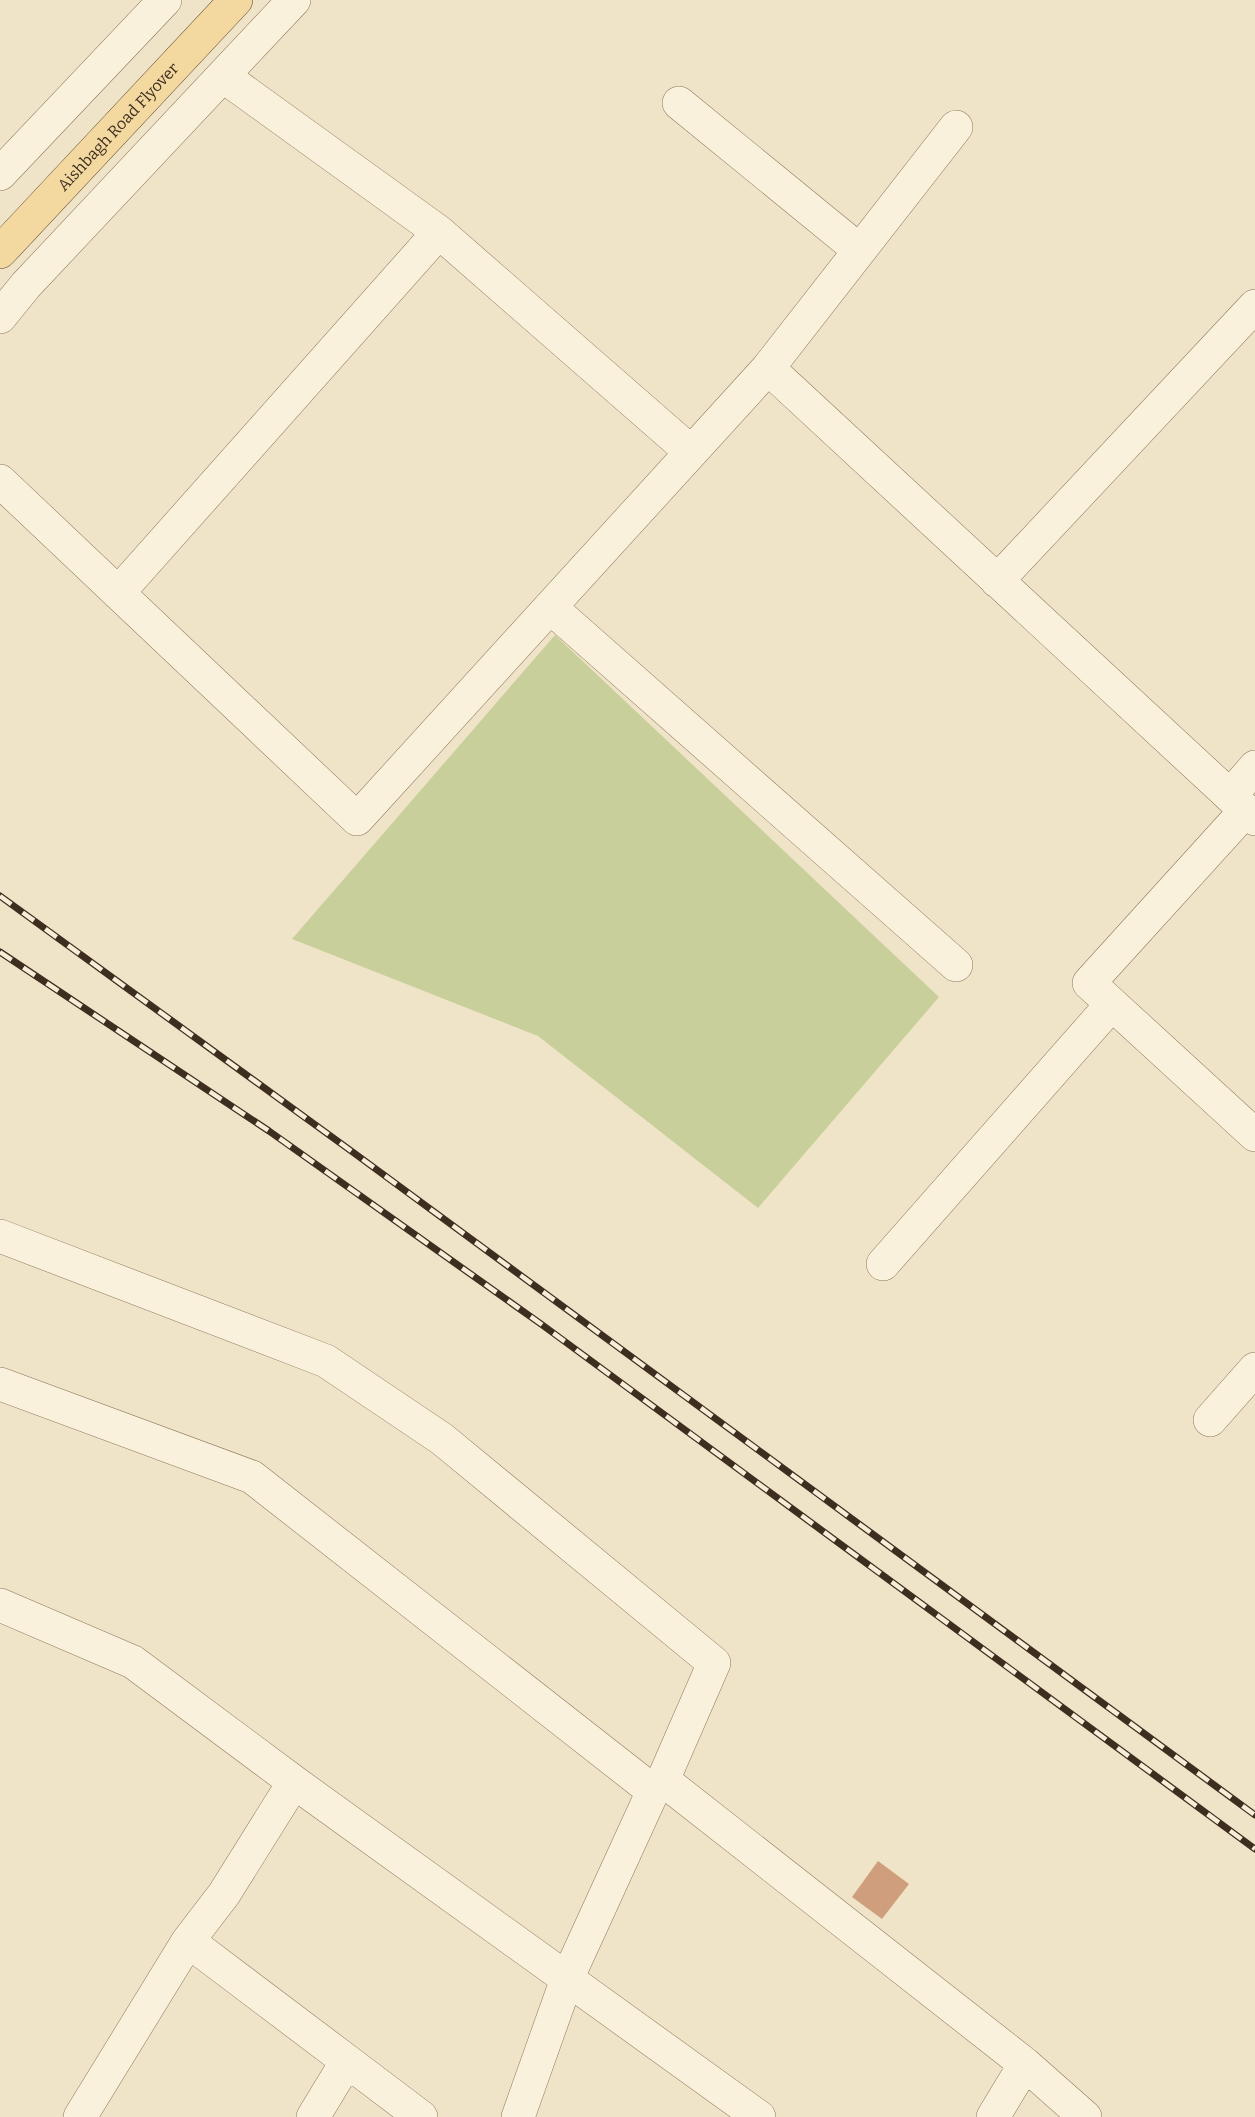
<svg xmlns="http://www.w3.org/2000/svg" width="1255" height="2117" font-family="Bitter,serif">
<rect width="100%" height="100%" fill="#f0e4c8"/>
<path fill="#c9cf9b" d="M555 635 939 997 758 1208 538 1036 292 939Z"/>
<path fill="#cf9f7d" d="M878 1861 909 1884 882 1919 852 1897Z"/>
<g fill="none" stroke-linecap="round" stroke-linejoin="round">
<g stroke="#8d765c" stroke-width="34">
<path id="minor" d="M223 76 439 232 691 452
M679 103 859 250
M0 174 165 0
M0 317 26 285 294 0
M768 368 1255 819
M0 481 357 819 768 368 956 127
M997 581 1255 306
M118 593 439 232
M550 607 956 965
M1230 796 1255 767
M1246 810 1089 983 1255 1135
M0 1236 326 1361 442 1439 714 1663 663 1780 653 1791 567 1979 518 2117
M883 1264 1112 1004
M0 1384 252 1477 653 1791
M1210 1420 1255 1369
M0 1605 133 1662 294 1782 759 2117
M663 1780 1025 2064 1085 2117
M188 1941 347 2061
M80 2117 188 1941 224 1894 294 1782
M313 2117 347 2061 421 2117
M993 2117 1025 2064"/>
</g>
<g stroke="#5b4430" stroke-width="34">
<g id="major">
<path id="s1" d="M0 252 236 0"/>
</g>
</g>
<use href="#minor" stroke="#faf1dc" stroke-width="33"/>
<use href="#major" stroke="#f3d9a0" stroke-width="33"/>
<g stroke="#3d2e20" stroke-width="7">
<path id="rail" d="M0 896 354 1153 1255 1815
M0 952 269 1131 541 1324 1255 1849"/>
</g>
<use href="#rail" stroke="#f7eed8" stroke-width="4.5" stroke-dasharray="14" stroke-linecap="butt"/>
</g>
<g text-anchor="middle" dominant-baseline="central" stroke-width="5" stroke-linejoin="round" paint-order="stroke">
<g font-size="16" fill="#3d2e20" stroke="#f7eed8">
<text stroke="none"><textPath href="#s1" startOffset="172">Aishbagh Road Flyover</textPath></text>
</g>
</g>
</svg>
